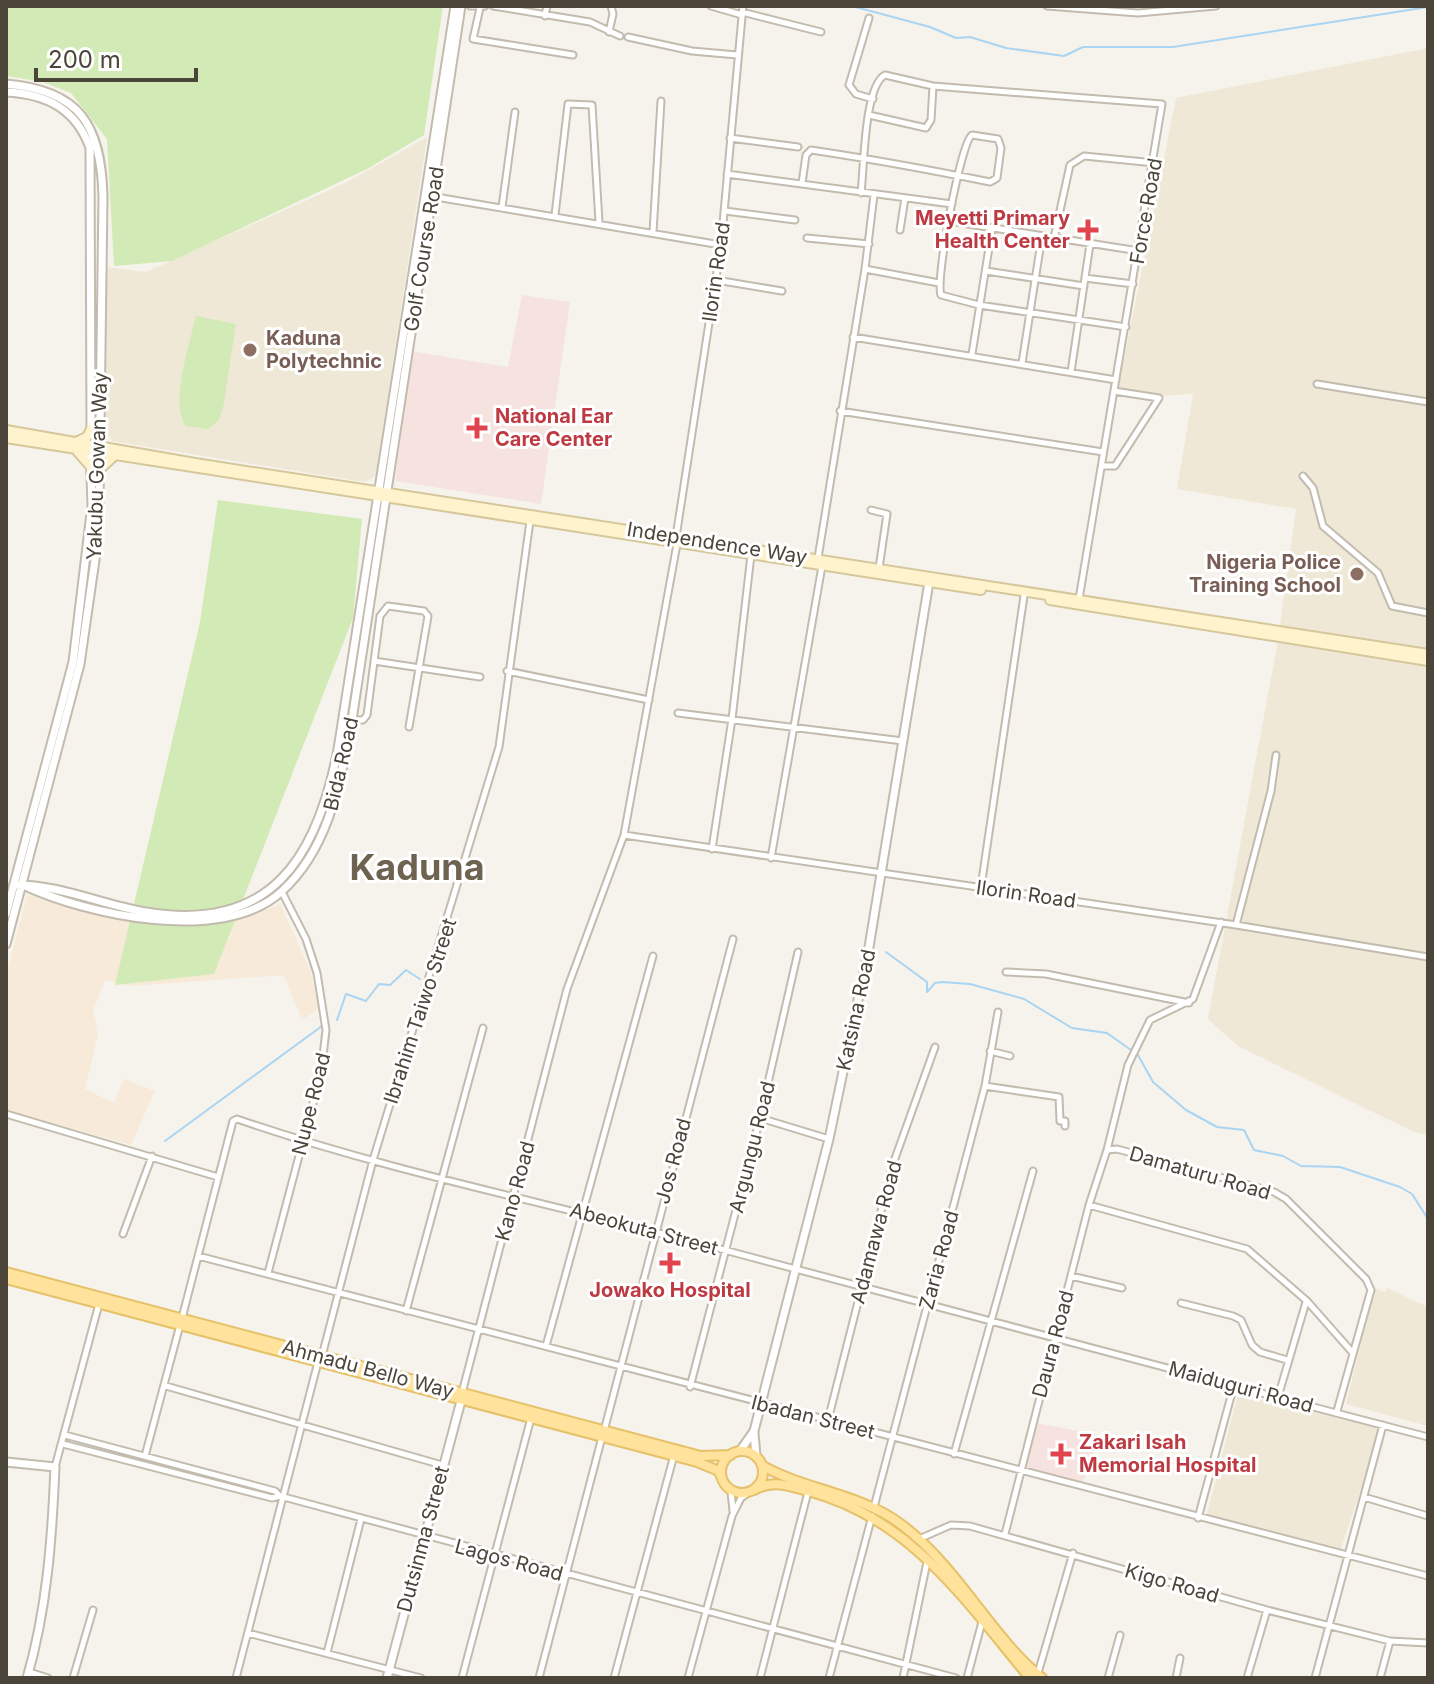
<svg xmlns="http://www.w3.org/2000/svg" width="1434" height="1684" font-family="Inter,sans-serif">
<rect width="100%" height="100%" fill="#f6f3ec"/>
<path fill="#f7ead8" d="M27 895 150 925 188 928 241 919 280 904 310 970 319 1009 302 1020 284 975 130 986 105 980 93 1010 98 1034 85 1089 114 1103 124 1079 155 1091 131 1145 6 1110V976Z"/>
<path fill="#efe8d6" d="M1428 48V1135L1414 1132 1238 1046 1208 1019 1278 640 1296 509 1177 489 1193 394 1158 396 1118 390 1176 98Z
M427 137 376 474 373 478 364 482 112 441 103 427 106 267 146 272 345 183Z
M1375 1288 1385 1292 1387 1288 1428 1307V1426L1346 1404Z
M1238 1394 1382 1426 1340 1551 1207 1514Z"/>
<path fill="#f6e3e0" d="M522 295 570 302 541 504 395 481 411 351 508 367Z
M1037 1423 1083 1432 1082 1437 1097 1441 1082 1485 1026 1468Z"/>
<path fill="#d2eab5" d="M6 6H443L424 135 367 169 172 261 114 266 107 139 71 93 43 82 6 76Z
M196 316 236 324 223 408 218 421 208 429 186 426C169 405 190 343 196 316Z
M218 500 362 519 353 618 214 974 115 985 200 622Z"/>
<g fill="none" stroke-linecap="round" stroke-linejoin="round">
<path stroke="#a9d4f2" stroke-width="2" d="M852 6 930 27 956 38 970 37 1006 48 1064 56 1083 47H1173L1428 7
M886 952 927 982V992L935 983 942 982 970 984 1024 999 1072 1028 1107 1033 1138 1055 1153 1082 1186 1110 1217 1127 1244 1130 1254 1150 1283 1156 1301 1166 1340 1167 1400 1187 1412 1194 1428 1219
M337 1020 346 994 366 1001 379 984 390 985 406 970 420 979
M165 1141 322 1026"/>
<g stroke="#c2bbae" stroke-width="9">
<path id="minor" d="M470 6H485
M493 6 590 22 620 36
M711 6 742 15
M1047 6 1138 13 1216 6
M480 8 473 39 573 55
M742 12 821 32
M545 16 547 6
M869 18 849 85 856 94 873 99
M609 32 613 14 611 6
M628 37 692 51 737 55
M869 115 926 128 931 120 933 86
M730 138 798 147
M727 174 952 204
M802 183 806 155 811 150C871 159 931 170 990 182L997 178 1001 148 998 139 972 135C961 142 935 279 941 295L979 305 1126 327
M861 193C864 169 864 86 885 75L933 86 1162 104 1079 599
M430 196 721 245
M502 207 515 112
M725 211 795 220
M555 215 568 104 592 105 599 222
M949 221 1139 251
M900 230 905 198
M653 232 661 101
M807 238 869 244
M1054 238 1070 165 1084 156 1155 163
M865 269 939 283
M986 271 1084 286
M1085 278 1133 284
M716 280 782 291
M853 337 1116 380
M972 354 992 229
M1022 363 1042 236
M1071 372 1090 244
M1317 384 1428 402
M840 411 1103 452
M1102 466H1115L1159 398 1114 391
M1303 476 1313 488 1323 526 1378 573 1392 606 1428 613
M871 510 887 514 879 568
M676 537 721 245 743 6
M818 558 865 269 874 195
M374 661 480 677
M507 671 649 700
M678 713 903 741
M352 720H363L367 715 380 616 388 606 424 611 428 616 409 727
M624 835 1236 925 1428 957
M712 849 732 719 751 555
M771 858 822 566
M981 887 1024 596
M1236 925 1271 791 1276 755
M1006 972 1046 974 1189 1003
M990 1051 1010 1056
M985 1086 1059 1097 1060 1121H1065V1126
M6 1114 218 1177
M760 1118 829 1139
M1107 1150 1128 1065 1150 1020 1193 999 1221 922
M1089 1205 1247 1249 1307 1301 1352 1352
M123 1234 152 1156
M198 1256 1428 1576
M268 1273 321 1073 326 1030 317 973 306 939 282 892
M1071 1276 1122 1288
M1181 1303 1233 1316 1241 1320 1252 1345 1260 1352 1287 1360
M406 1311 483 1028
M182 1318 233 1121 237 1119C397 1174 564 1206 728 1251 960 1314 1194 1376 1428 1437
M546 1346 653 956
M322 1356 373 1160 499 747 530 521
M166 1386 442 1465
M690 1387 760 1118 798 952
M462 1393 567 989 624 835 677 544
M1278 1397 1306 1302
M828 1420 893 1164 935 1047
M604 1431 733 939
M65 1435 275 1491 280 1496 956 1678
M63 1444 272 1498 280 1496
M954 1454 1033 1171
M145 1456 180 1325
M55 1467 99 1304
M726 1486 731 1492 733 1511
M1364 1497 1428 1516
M874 1507 985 1086 998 1012
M1198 1518 1234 1385
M1005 1534 1089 1205 1107 1150 1117 1149 1274 1192 1286 1199 1366 1279 1371 1290 1337 1411
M919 1539 951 1525 970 1526 1267 1610 1390 1641 1428 1643
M248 1633 421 1678
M327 1653 361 1519
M29 1672 48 1678
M1038 1673 1073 1553
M73 1678 93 1610
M236 1678 318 1362
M462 1678 531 1418
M539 1678 602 1437
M614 1678 674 1455
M688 1678 732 1516 741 1498 748 1493
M760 1678 808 1492
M829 1678 872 1516
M903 1678 927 1562
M967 1678 982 1622
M1108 1678 1120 1635
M1176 1678 1180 1658
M1247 1678 1267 1610
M1315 1678 1383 1425
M1380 1678 1390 1641"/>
</g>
<g stroke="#c2bbae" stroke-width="11">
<path id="tertiary" d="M6 84C80 90 101 125 103 196L99 502 95 560 80 664 6 944
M6 92C47 94 76 109 90 148L91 432
M14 885C59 884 102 905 146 912 271 933 317 858 338 749L455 6
M23 885C87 915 222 945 281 892 330 848 340 781 352 720L461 6
M6 914 73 662 92 505 90 448
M754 1433 756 1456
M740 1451 754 1431 829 1139 869 947 929 582
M6 1462 55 1467C52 1539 47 1609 27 1678
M387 1678 461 1401"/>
</g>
<g stroke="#d6c79b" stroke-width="12">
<path id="secondary" d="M6 430 195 463 1428 654
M6 438 981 590
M78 441 87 437 91 429
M77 451 91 467
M100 469 113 457
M1050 600 1428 661"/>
</g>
<g stroke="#e6c16a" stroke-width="12">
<path id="primary" d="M6 1272 701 1456 731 1455
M6 1279 697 1462 719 1471 722 1479
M721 1472a21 21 0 1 1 42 0a21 21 0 1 1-42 0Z
M763 1466C808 1491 860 1493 902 1525 958 1567 991 1637 1042 1678
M754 1490C773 1479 789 1486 808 1491 912 1519 964 1599 1030 1678"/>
</g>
<use href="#minor" stroke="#fff" stroke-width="5"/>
<use href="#tertiary" stroke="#fff" stroke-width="7"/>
<use href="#secondary" stroke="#fff3cd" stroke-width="8"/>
<use href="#primary" stroke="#ffe39c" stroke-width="8"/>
</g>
<g fill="#e0444e" stroke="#fff" stroke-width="3">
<path d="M1084 218h8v8h8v8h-8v8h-8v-8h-8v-8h8z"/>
<path d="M473 416h8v8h8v8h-8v8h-8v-8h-8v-8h8z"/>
<path d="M666 1251h8v8h8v8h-8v8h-8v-8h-8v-8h8z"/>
<path d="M1057 1442h8v8h8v8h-8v8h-8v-8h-8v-8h8z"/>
</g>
<g fill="#8d6e63" stroke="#fff" stroke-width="3">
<circle cx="250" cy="350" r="8"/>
<circle cx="1357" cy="574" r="8"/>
</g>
<g text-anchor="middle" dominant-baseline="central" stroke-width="6" stroke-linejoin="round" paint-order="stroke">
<g font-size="20" fill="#4b4439" stroke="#fff">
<text transform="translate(1146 211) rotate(-80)">Force Road</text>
<text transform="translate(424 249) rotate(-81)">Golf Course Road</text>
<text transform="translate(716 272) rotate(-82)">Ilorin Road</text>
<text transform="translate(97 466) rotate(-88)">Yakubu Gowan Way</text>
<text transform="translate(717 543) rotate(9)">Independence Way</text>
<text transform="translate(341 764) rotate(-77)">Bida Road</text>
<text transform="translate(1026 894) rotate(8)">Ilorin Road</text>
<text transform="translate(856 1010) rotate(-78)">Katsina Road</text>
<text transform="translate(420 1011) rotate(-72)">Ibrahim Taiwo Street</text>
<text transform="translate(311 1104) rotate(-76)">Nupe Road</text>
<text transform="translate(752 1147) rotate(-76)">Argungu Road</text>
<text transform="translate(673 1161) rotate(-75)">Jos Road</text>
<text transform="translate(1200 1173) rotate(16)">Damaturu Road</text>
<text transform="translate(515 1191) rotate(-75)">Kano Road</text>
<text transform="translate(644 1229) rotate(15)">Abeokuta Street</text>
<text transform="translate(876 1232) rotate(-75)">Adamawa Road</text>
<text transform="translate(939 1260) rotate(-75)">Zaria Road</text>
<text transform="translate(1053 1344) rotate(-75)">Daura Road</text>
<text transform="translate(368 1369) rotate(15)">Ahmadu Bello Way</text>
<text transform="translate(1241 1387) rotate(15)">Maiduguri Road</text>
<text transform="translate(813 1417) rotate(14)">Ibadan Street</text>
<text transform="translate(423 1539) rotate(-75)">Dutsinma Street</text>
<text transform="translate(509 1560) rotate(15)">Lagos Road</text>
<text transform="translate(1172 1583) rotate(16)">Kigo Road</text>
</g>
<g font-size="20" font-weight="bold" fill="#be3a42" stroke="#fff" text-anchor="start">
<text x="1070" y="218" text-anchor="end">Meyetti Primary<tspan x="1070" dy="23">Health Center</tspan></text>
<text x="495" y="416">National Ear<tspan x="495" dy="23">Care Center</tspan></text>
<text x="670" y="1290" text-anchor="middle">Jowako Hospital</text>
<text x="1079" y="1442">Zakari Isah<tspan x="1079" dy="23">Memorial Hospital</tspan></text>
</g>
<g font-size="20" font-weight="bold" fill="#785e54" stroke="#fff" text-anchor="start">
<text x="266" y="338">Kaduna<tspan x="266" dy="23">Polytechnic</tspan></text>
<text x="1341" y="562" text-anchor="end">Nigeria Police<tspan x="1341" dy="23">Training School</tspan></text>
</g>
<g font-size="36" font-weight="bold" fill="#6e6250" stroke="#fff">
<text x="417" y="867">Kaduna</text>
</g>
</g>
<rect width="1434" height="1684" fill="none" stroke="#4b4439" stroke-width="16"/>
<path d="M36 68v12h160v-12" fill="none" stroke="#4b4439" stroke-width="4"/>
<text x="48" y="68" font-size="24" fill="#4b4439" stroke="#ffffff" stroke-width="6" paint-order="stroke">200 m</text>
</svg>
